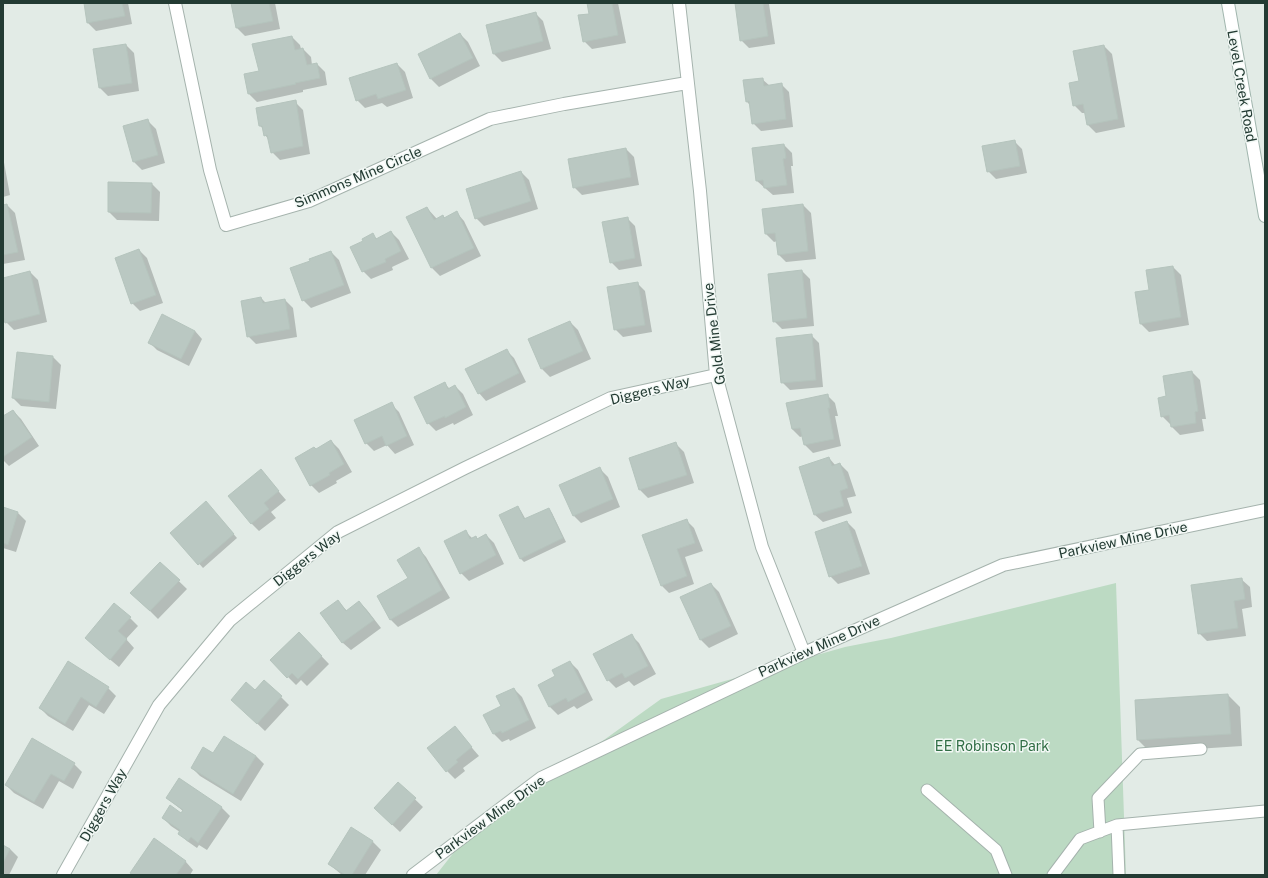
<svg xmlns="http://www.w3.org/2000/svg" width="1268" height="878" font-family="'Public Sans',sans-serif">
<rect width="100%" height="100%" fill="#e2ebe6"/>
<path fill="#bcdac3" d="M1116 583 1126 875H436L462 842 661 699 845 647 891 638Z"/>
<path fill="#0003" d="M85 3H128L132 24 96 31 88 23Z
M232 3H275L280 29 245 36 237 28Z
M588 3H618L626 43 592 49 584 41 590 14Z
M736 3H768L769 4 775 44 749 48 741 40Z
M535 13 543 21 551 49 502 62 494 54 487 26Z
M460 34 468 42 480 66 439 87 431 79Z
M292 37 300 45 301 49H303L311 57 312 65 317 64 325 72 327 85 303 90V92L257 102 249 94 245 75 260 72Z
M126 45 134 53 139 91 108 96 100 88 94 50Z
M1104 46 1112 54 1125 127 1096 133 1088 125 1086 113H1082L1074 105 1080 82Z
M397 64 405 72 413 98 387 107 382 103 365 108 357 100Z
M762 79 770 86 781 84 789 92 793 127 761 131 753 123 751 106 747 102Z
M295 102 303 110 310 154 280 160 272 152 269 140 265 135 264 129 260 126Z
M148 121 156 129 165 163 142 170 134 162Z
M1014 141 1022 149 1027 173 996 179 988 171Z
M784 145 792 153 793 166H791L794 193 773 195 757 181Z
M626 149 634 157 639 185 582 195 574 187Z
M3 157 10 195 3 197Z
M521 172 529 180 538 209 484 226 476 218Z
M152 184 160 192 159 221 117 220 109 212Z
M7 205 15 213 25 260 3 264V206Z
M803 205 811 213 816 259 786 262 778 254 777 241 774 242 766 234Z
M427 208 437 219 443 216 445 218 457 213 464 221 481 256 440 276 432 268 408 217Z
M627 218 635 226 642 266 619 270 611 262Z
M391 232 399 240 409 259 392 267 393 270 371 279 363 271 364 241 372 235 377 239Z
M139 250 147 258 163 303 140 311 132 303Z
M331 252 339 260 351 293 311 308 303 300 311 262Z
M1173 267 1181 275 1189 325 1149 332 1141 324 1150 291Z
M802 271 810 279 814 326 782 329 774 321Z
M30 272 38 280 47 322 14 330 6 322 3 311V279Z
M637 283 645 291 652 332 623 337 615 329Z
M261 298 266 303 285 300 293 308 297 337 256 344 248 336Z
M570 322 578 330 591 359 550 377 542 369Z
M195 331 202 339 189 366 157 350 149 342Z
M811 335 819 343 823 387 790 390 782 382Z
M506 350 514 358 526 382 486 401 479 393Z
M53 357 61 365 56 409 21 406 13 398Z
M1192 372 1200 380 1206 419H1202L1204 431 1180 435 1172 427V424H1170L1162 416 1168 397Z
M444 383 450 389 455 386 463 394 473 415 454 425 453 423 436 431 428 423Z
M827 395 835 403 838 416H835L841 446 813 453 805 445 803 436 800 437 792 429 787 404Z
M391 404 399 412 414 445 395 454 387 445 374 451 366 443Z
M13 411 21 419 39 446 9 466 3 460V417Z
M331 441 339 449 352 472 336 481 337 483 319 493 311 485 316 450Z
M676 444 684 452 694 483 648 498 640 490 630 459Z
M829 458 836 466 840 464 848 472 856 496 847 498 852 513 823 522 815 515Z
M600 469 608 477 620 507 581 523 573 515Z
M261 471 286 500 271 512 276 518 259 531 251 523Z
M209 506 237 538 203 568 172 533Z
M518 507 521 511 526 520 549 509 552 513 566 542 524 562 520 558Z
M3 508 18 513 26 521 16 552 3 548Z
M686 520 694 528 703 551 685 557 694 584 669 593 661 585Z
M847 522 855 530 870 574 838 584 830 576Z
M465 531 472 538 476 537 478 539 486 535 494 543 504 564 469 581 461 573Z
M419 549 426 557 450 598 398 627 390 619 409 579Z
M160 563 187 589 158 619 132 593Z
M1241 579 1250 587 1252 607 1242 609 1246 636 1207 641 1199 633Z
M711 584 719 592 738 634 709 648 701 640Z
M338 601 347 611 359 602 367 610 381 628 351 650 343 643 322 613Z
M130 618 138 626 126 639 134 648 119 667 94 646Z
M299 633 329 664 307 686 301 680 296 685 271 660Z
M631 635 639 643 656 674 634 686 629 681 616 688 608 680Z
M570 662 578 670 593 700 577 709 574 706 558 715 550 707 539 686 557 677Z
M108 688 116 696 104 714 89 705 73 731 48 716 40 708Z
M514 689 522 697 536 728 510 741 509 739 502 742 494 734 503 707Z
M255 692 281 697 289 705 265 731 240 707Z
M1228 695 1240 707 1242 746 1150 752 1138 740Z
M455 728 479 756 463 768 465 771 455 779 447 771Z
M213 754 256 756 264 764 241 801 200 776 192 768Z
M74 764 82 772 73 789 59 781 43 809 14 793 6 785Z
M179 780 222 808 230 816 207 850 199 845 197 848 187 841 179 833 180 832 171 826 163 818 181 814 183 811 167 798Z
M398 783 423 807 400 832 383 816Z
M351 829 373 842 381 850 365 875H342L329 864Z
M154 839 186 862 193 870 190 875H133Z
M3 846 10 849 18 857 9 875H3Z"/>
<path fill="#bac8c2" stroke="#b5c4bd" d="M84 3H122L125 16 87 23Z
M231 3H269L273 21 236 28Z
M587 3H612L618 35 583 42 578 15 589 14Z
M735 3H763L768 36 740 41Z
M536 12 543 41 493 54 486 25Z
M460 33 473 58 430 79 418 54Z
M292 36 295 50 303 48 307 65 317 63 320 78 295 83 296 84 248 94 244 74 259 71 252 44Z
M126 44 132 83 99 88 93 49Z
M1104 45 1118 119 1087 125 1083 104 1073 106 1069 83 1079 81 1073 51Z
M397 63 406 90 378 99 376 94 356 101 349 78Z
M763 78 764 86 782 83 786 119 752 124 749 101 746 102 743 80Z
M296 100 303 146 271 153 267 135 264 136 262 126H259L256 108Z
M148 119 158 155 133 162 123 126Z
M1015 140 1020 166 987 172 982 146Z
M784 144 786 158 783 159 787 185 764 188 763 180 756 181 752 148Z
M626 148 631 177 573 188 568 159Z
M521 171 531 201 475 219 466 189Z
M108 182 152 183 151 213 108 212Z
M7 204 18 252 3 255V205Z
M803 204 808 251 778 255 775 233 765 234 762 209Z
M427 207 434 220 443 215 444 218 457 211 474 248 431 268 406 217Z
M628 217 635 258 610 263 602 222Z
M391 231 401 251 385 259 386 262 362 272 350 247 363 241 362 239 373 233 376 239Z
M139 249 156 295 131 304 115 258Z
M331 251 344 285 302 301 290 268 310 261 309 259Z
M1173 266 1181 317 1140 324 1135 292 1149 290 1146 270Z
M802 270 807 318 773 322 768 274Z
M30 271 40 314 5 323 3 316V278Z
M638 282 645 325 614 330 607 287Z
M261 297 263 303 285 299 290 329 247 337 241 301Z
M162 314 195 331 181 359 148 343Z
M570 321 583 351 541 369 528 339Z
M812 334 816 380 781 383 776 338Z
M507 349 519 373 478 394 465 369Z
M17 352 53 356 49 402 12 398Z
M1192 371 1198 411 1195 412 1196 423 1171 427 1169 415 1161 417 1158 398 1166 396 1163 376Z
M445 382 448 389 455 385 466 407 445 418V416L427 424 414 397Z
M828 394 830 408H828L834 439 804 445 800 428 792 429 786 403Z
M392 402 407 436 386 446 382 436 365 444 354 420Z
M13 410 32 437 3 457V416Z
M331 440 344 464 329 473 330 475 310 486 295 458 314 447 316 449Z
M676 442 687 475 639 490 629 458Z
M829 457 832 466 840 463 848 488 840 491 844 506 814 515 799 467Z
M600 467 613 499 573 516 559 485Z
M261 469 279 491 264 503 269 509 251 524 228 496Z
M206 501 234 534 198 565 170 533Z
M518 506 524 519 549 508 563 538 520 559 499 515Z
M3 507 18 512 8 545 3 543Z
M687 519 695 543 677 549 687 576 661 586 642 535Z
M847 521 862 566 829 577 815 532Z
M466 530 470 539 476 536 477 539 486 534 496 555 460 574 444 541Z
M419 547 442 590 390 620 377 596 408 578 397 560Z
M160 562 180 580 150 611 130 593Z
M1242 578 1245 599 1234 601 1238 628 1198 634 1191 585Z
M711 583 731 626 700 640 680 597Z
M338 600 346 611 359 601 374 620 342 643 320 613Z
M114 603 131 617 118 631 127 639 110 660 85 638Z
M299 632 322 656 298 679 292 673 287 678 270 660Z
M632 634 648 666 625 678 622 673 607 681 593 654Z
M68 661 109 687 96 707 81 697 65 724 39 708Z
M570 661 586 692 568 702 566 698 549 707 538 685 555 676 552 670Z
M264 680 282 696 257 724 231 700 246 682 255 690Z
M514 688 529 720 502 733 501 731 493 734 483 715 501 706 496 696Z
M1228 694 1231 734 1137 740 1135 700Z
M455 726 472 747 456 760 458 762 446 772 427 748Z
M224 736 256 756 233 794 191 768 203 747 213 753Z
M32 738 75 763 64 781 51 774 34 802 5 785Z
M179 778 222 807 198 843 191 837 188 841 178 834 180 830 162 818 170 805 181 813 183 810 166 798Z
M398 782 416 798 392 825 374 808Z
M351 827 373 841 352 875H345L328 864Z
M154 838 186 861 176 875H133L130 873Z
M3 845 10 849 3 863Z"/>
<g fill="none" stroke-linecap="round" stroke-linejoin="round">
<g stroke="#a5b3ad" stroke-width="13">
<path id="lane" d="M927 790 996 850 1006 875
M1117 825 1119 875
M1100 832 1098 798 1140 754 1201 749
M1053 875 1080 839 1117 825 1265 811"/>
</g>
<g stroke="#a5b3ad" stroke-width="14">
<path id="street" d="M175 3 210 170 226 225 309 201 490 119 564 104 687 83
M679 3 700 191 716 375 762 547 804 653
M63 875 159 705 230 620 338 532 465 468 611 398 716 375
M413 875 541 778 804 653 1003 565 1265 510"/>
</g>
<g stroke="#a1b6ae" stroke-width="14">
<path id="secondary" d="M1228 3 1265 216"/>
</g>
<use href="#lane" stroke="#fff" stroke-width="11"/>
<use href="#street" stroke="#fff" stroke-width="12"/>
<use href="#secondary" stroke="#fff" stroke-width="12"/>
</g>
<g text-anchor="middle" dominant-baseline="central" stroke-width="3" stroke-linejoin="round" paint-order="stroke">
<g font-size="14" fill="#233b33" stroke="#f2f8f5">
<text transform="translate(1242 86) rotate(80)">Level Creek Road</text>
<text transform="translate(358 177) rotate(-23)">Simmons Mine Circle</text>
<text transform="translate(714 334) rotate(-97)">Gold Mine Drive</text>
<text transform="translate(650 390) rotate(-14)">Diggers Way</text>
<text transform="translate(1123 540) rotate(-12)">Parkview Mine Drive</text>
<text transform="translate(307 558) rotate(-38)">Diggers Way</text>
<text transform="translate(819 646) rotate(-24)">Parkview Mine Drive</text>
<text transform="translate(103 805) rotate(-61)">Diggers Way</text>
<text transform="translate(490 817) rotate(-36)">Parkview Mine Drive</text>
</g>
<g font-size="14" fill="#316e45" stroke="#f2f8f5">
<text x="992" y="746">EE Robinson Park</text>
</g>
</g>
<rect width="1268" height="878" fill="none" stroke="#233b33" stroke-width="8"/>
</svg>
